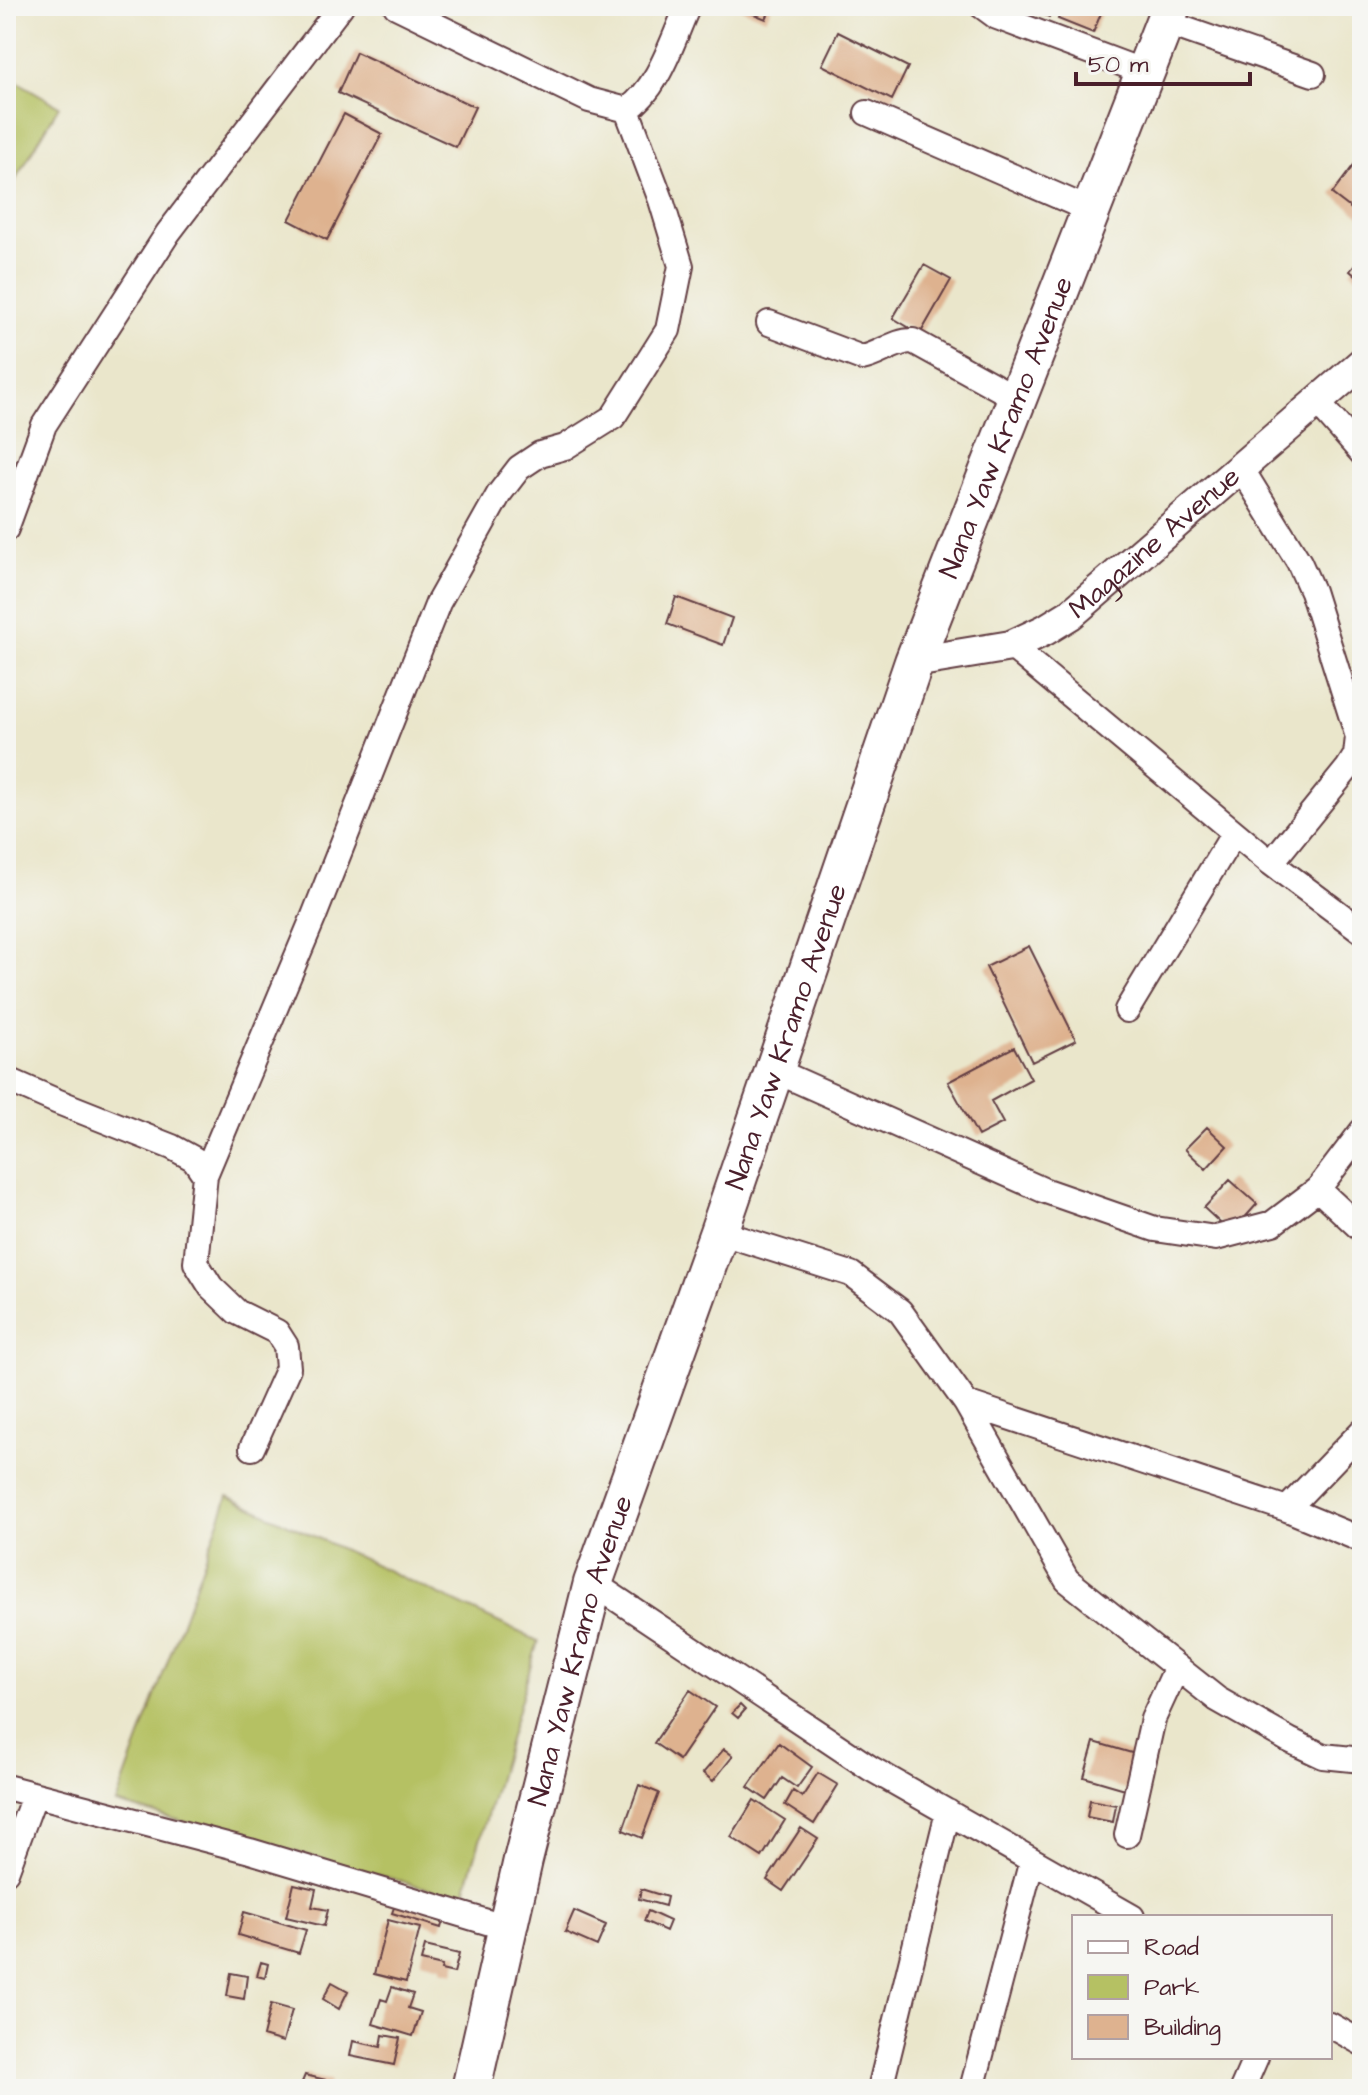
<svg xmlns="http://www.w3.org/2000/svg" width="1368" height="2095" font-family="'Architects Daughter',sans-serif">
<rect width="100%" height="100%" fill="#f6f6f2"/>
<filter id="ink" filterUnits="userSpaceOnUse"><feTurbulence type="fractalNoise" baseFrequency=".0125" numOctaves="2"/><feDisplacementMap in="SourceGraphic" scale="16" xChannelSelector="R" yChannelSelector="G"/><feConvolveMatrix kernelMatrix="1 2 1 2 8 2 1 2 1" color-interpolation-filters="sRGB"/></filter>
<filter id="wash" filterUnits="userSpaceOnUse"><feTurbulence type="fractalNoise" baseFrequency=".006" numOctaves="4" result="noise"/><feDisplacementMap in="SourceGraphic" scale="32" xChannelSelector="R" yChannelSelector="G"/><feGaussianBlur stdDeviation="1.8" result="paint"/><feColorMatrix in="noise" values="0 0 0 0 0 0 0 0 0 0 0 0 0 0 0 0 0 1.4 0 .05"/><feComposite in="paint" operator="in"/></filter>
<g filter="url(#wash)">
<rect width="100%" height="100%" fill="#eae6cb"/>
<path fill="#b5c163" stroke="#807047" stroke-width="2" d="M6 75 59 106 6 196Z
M228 1496 538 1641 463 1898 116 1803Z"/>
<g id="blocks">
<path fill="#deb28f" d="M734 6H772L766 19Z
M1025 6H1054L1049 17Z
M1063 6H1104L1093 33 1058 19Z
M838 32 908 67 892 100 822 65Z
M356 52 475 107 456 147 338 93Z
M344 114 382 134 327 240 289 220Z
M1362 154V217L1332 194Z
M1362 256V281L1350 271Z
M924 265 951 280 920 334 893 318Z
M676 597 732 618 723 645 667 624Z
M1029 946 1076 1040 1032 1062 986 967Z
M1014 1047 1031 1079 991 1101 1003 1123 978 1136 948 1082Z
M1207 1127 1227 1146 1206 1169 1185 1149Z
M1230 1180 1257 1204 1231 1233 1204 1208Z
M690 1690 715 1707 679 1760 654 1743Z
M740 1705 745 1710 738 1718 732 1713Z
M1094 1742 1142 1756 1132 1791 1084 1777Z
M779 1743 812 1767 797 1788 782 1778 767 1800 748 1787Z
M724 1749 733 1756 713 1781 703 1773Z
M818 1773 838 1785 814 1824 785 1805 793 1791 802 1797Z
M639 1785 659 1793 642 1838 623 1830Z
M754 1800 785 1820 762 1857 731 1837Z
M1090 1800 1116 1805 1113 1822 1087 1817Z
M801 1828 818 1839 783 1891 767 1880Z
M294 1884 316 1889 312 1907 328 1910 324 1926 286 1917Z
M641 1889 667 1897 665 1906 639 1899Z
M396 1902 444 1917 441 1928 392 1913Z
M574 1911 606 1925 597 1946 565 1932Z
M648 1911 670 1921 666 1931 644 1921Z
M244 1912 306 1930 299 1953 238 1935Z
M388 1920 420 1928 406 1982 374 1974Z
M425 1946 459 1954 454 1973 441 1970 442 1966 421 1961Z
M261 1962 268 1964 265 1978 257 1976Z
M231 1973 247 1976 244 1999 227 1996Z
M332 1982 348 1991 339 2009 323 1999Z
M392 1987 413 1994 408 2008 421 2012 413 2036 373 2024 381 1999 387 2001Z
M271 2004 292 2010 283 2042 263 2036Z
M383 2035 400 2038 394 2065 350 2056 353 2041 381 2047Z
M305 2075 330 2081 328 2089 302 2082Z"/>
</g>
</g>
<g filter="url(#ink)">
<use href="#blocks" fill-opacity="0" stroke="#623d43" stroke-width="2"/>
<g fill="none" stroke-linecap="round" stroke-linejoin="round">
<g stroke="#623d43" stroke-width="28">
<path id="minor" d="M396 6 589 100 627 110C659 88 672 41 688 6
M982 6 997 17 1144 72
M1164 22 1313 74
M867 113 1090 210
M769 323 862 358C879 355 896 340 913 341L1018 399
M1317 402 1362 453
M1241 468 1299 562 1312 591 1358 737 1356 755 1348 768 1271 863
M6 529 44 425 168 233 341 6
M1011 646 1271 863 1362 931
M1127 1010 1234 833
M774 1070 1043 1190 1155 1229 1216 1238 1273 1223 1318 1189 1362 1131
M6 1079 56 1101 172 1147 194 1159 205 1175 196 1263 211 1287 237 1312 277 1332 286 1346 288 1368 252 1448
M205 1175 314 916 438 603 499 494 519 468 540 454 565 447 613 417 668 330 681 266 661 200 627 110
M1318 1189 1362 1230
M719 1232 851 1274 900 1311 966 1403 1287 1509 1362 1540
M966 1403 1067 1580 1217 1699 1289 1740 1323 1756 1362 1760
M1287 1509 1362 1431
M593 1583 870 1768 1132 1917
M6 1787 250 1851 507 1928
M1127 1835 1153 1719 1177 1667
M6 1872 34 1796
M1330 2025 1362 2043
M880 2089 948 1812
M972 2089 1032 1860
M1242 2089 1256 2057"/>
</g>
<g stroke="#623d43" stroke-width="34">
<g id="tertiary">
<path id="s1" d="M914 662 1011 646 1045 630 1071 614 1362 363"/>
</g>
</g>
<g stroke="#623d43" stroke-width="42">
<g id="primary">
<path id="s2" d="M471 2089 523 1860 593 1583 719 1232 914 662 1171 6"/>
</g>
</g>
<use href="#minor" stroke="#fff" stroke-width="24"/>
<use href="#tertiary" stroke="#fff" stroke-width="30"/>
<use href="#primary" stroke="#fff" stroke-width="38"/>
</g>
</g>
<g text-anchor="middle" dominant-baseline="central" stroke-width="7" stroke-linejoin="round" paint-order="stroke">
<g font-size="28" fill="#4a1f2b" stroke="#f6f6f2">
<text stroke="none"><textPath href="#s2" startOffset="1748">Nana Yaw Kramo Avenue</textPath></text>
<text stroke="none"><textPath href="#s1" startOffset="276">Magazine Avenue</textPath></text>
<text stroke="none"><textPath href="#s2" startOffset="1100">Nana Yaw Kramo Avenue</textPath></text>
<text stroke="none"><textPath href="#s2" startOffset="452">Nana Yaw Kramo Avenue</textPath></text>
</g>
</g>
<rect width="1368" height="2095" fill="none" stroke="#f6f6f2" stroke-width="32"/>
<rect x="1072" y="1915" width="260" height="144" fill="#f6f6f2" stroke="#b1a0a2" stroke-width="2"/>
<rect x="1088" y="1941" width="40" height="12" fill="#ffffff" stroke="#b1a0a2" stroke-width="2"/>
<text x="1144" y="1955" font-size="24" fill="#4a1f2b">Road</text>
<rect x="1088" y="1975" width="40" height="24" fill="#b5c163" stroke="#b1a0a2" stroke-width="2"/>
<text x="1144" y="1995" font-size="24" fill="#4a1f2b">Park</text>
<rect x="1088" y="2015" width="40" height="24" fill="#deb28f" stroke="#b1a0a2" stroke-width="2"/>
<text x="1144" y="2035" font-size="24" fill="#4a1f2b">Building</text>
<path d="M1076 72v12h174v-12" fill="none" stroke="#4a1f2b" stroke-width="4"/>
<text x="1088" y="72" font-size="24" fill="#4a1f2b" stroke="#f6f6f2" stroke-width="6" paint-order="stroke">50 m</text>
</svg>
